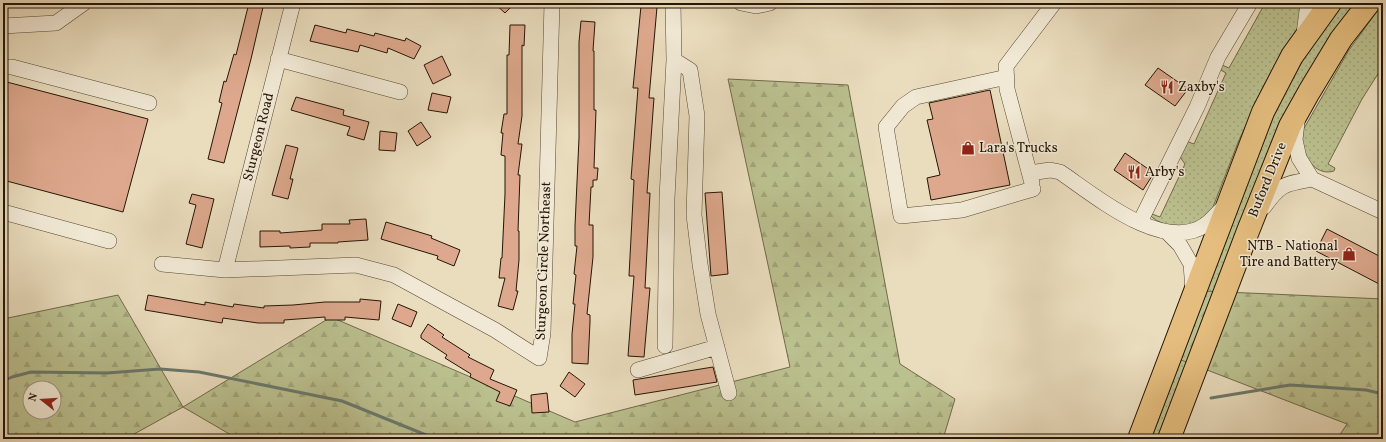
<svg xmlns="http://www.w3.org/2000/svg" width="1386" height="442" font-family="Vollkorn,serif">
<defs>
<pattern id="grass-dots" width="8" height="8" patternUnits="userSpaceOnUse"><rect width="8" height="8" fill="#bbc08f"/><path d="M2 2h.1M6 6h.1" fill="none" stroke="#a1a47a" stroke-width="1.8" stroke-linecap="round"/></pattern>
<pattern id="forest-firs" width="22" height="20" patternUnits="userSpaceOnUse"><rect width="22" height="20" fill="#bbc08f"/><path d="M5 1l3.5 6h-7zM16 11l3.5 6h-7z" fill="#a1a47a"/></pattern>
</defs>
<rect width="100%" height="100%" fill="#eaddbe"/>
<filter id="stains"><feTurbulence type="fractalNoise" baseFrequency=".005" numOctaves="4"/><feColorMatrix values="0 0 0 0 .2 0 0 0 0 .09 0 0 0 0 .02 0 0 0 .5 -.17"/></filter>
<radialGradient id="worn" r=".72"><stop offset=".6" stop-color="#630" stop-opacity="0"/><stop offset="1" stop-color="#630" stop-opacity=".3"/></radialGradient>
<path fill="url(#grass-dots)" stroke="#706a4a" d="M1261 3H1304L1301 25 1256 104 1239 140 1213 207C1208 215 1193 226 1183 227 1175 228 1155 222 1151 216L1152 214 1160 217 1185 164 1180 157 1186 141 1194 144 1226 73 1219 69 1222 65 1229 68 1264 5Z
M1340 3H1359L1354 10 1163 439H1151L1275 110 1303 60Z
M1383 3V66L1362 99 1328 164 1335 168 1334 171C1318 176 1306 161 1302 146 1301 141 1303 135 1303 130L1349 50Z"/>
<path fill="url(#forest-firs)" stroke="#706a4a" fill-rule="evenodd" d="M728 79 848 85 900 364 955 399 943 439H238L183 407 125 439H3V319L118 295 183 407 331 317 575 422 790 367ZM30 388H54V412H30Z
M1203 291 1383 299V439H1337L1347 424 1176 358Z"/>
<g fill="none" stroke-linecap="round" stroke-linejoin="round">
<path stroke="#6a796d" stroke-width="3" d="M3 381 12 377 31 372 107 373 160 369 199 372 342 401 436 439
M1211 398 1290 385 1366 390 1383 394"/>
</g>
<path fill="#dda88d" stroke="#251505" d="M249 3H264L251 59 224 163 208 159 222 103 219 102 224 81 226 82 234 54 236 55Z
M494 3H515L505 13Z
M641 6 657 7 649 98H654L647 193H650L645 288H650L644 357 628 356 634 276H629L634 180 631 179 638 88H633Z
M581 21 595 22 593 51H594V110H596L594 168H598L597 180H593V187H591L589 225H593V257L587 314 590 315V322L588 364 572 363V334L575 304H573L576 275 574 274 577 246H575V226L579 138V42Z
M315 25 346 33 347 29 374 36 375 33 405 41 406 38 421 46 414 59 388 48 387 53 360 45 358 52 310 41Z
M510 25H525L524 46 522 45V116L518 144H522L518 175H520L518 231H519V260L516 291H518L513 310 498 306 505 278H499L501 258H502L505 194V156L501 155 503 133H501L504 114H507V55H509Z
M442 56 451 75 433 84 424 65Z
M1158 68 1188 89 1175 106 1145 85Z
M3 81 148 119 123 212 3 180Z
M990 90 1010 185 931 200 927 178 940 175 927 120 933 119 929 103Z
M432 93 451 97 447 113 428 110Z
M296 97 344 110 343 115 369 122 364 140 347 135 350 127 291 110Z
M421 122 431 137 417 146 408 131Z
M380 131 397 133 395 151 379 150Z
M286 145 298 148 290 179H293L288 199 272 195Z
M1125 153 1154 173 1143 190 1114 170Z
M722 192 728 274 711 276 705 193Z
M192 194 214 199 202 248 186 244 196 205 189 203Z
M366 219 368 240 338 242V243H310V247L290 248V246L260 247V231H280V233L322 230V224H350L349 220Z
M386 222 432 236 431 238 460 250 454 266 437 259 438 256 381 239Z
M1327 229 1383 258V280L1381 285 1316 251Z
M148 295 205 305V302L233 307 234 304 264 308V306L293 305 325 302H360V299L381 301 379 320 345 317V320H325V317L284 320V323H258L223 318 222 323 145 310Z
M398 304 417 312 411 327 392 319Z
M428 324 444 335 442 337 470 355 468 357 494 370 490 379 517 390 510 406 496 401 500 392 470 377 471 374 445 358 447 355 421 338V335Z
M713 367 717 382 635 395 633 380Z
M569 372 585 384 575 397 560 386Z
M547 393 549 412 532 413 531 395Z"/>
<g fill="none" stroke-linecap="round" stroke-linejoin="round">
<g stroke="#564733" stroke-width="16">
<path id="minor" d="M741 3 756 6 770 3
M3 26 56 23 84 3
M1304 34 1308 3
M278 59 400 92
M674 60 690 70 697 116 694 215 700 264 708 314 729 393
M3 67H12L149 103
M1007 77 916 97 903 106 886 127 901 216 962 210 1033 189
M1297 122 1295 140 1299 158 1312 179 1383 212
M1030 173 1050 170 1060 172C1093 194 1163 254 1205 225 1212 220 1218 212 1225 206
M1032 183 1007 89 1006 66 1054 3
M1264 207C1281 183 1285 184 1312 179
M3 212 109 241
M1140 222 1197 107 1218 57 1250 3
M1167 232 1180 245 1191 264 1193 290
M162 264 225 270 356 265 394 275 495 330 539 358 543 333 552 3
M225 270 293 3
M665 346 667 198 674 60 673 3
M638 370 717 347"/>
</g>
<g stroke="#251505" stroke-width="24">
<path id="highway" d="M1139 439 1263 112 1292 56 1330 3
M1169 439 1248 231 1290 126 1309 92 1341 39 1369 3"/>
</g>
<use href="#minor" stroke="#f1e9d5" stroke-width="15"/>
<use href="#highway" stroke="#e5be7f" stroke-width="22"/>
</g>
<defs>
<g id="restaurant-bare" transform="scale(1.08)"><path d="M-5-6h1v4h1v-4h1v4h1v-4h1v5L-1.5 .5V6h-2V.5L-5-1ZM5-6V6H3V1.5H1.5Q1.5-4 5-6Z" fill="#8f2418" stroke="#f1e9d5" stroke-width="2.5" paint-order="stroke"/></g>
<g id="shop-bare" transform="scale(1.08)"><path d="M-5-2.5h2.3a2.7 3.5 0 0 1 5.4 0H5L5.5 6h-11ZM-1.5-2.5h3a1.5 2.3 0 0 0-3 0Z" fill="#8f2418" stroke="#f1e9d5" stroke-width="2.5" paint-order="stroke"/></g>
</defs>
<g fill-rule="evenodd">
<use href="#restaurant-bare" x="1167" y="87"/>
<use href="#shop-bare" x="968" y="148"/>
<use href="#restaurant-bare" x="1134" y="172"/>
<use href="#shop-bare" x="1349" y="254"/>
</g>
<g text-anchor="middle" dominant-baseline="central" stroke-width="3" stroke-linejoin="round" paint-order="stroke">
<g font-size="14" fill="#251505" stroke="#f1e9d5" text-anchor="start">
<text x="1178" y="87">Zaxby's</text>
<text x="979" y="148">Lara's Trucks</text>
<text x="1145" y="172">Arby's</text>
<text x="1338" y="246" text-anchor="end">NTB - National<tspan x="1338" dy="16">Tire and Battery</tspan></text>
</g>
<g font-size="14" fill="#251505" stroke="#f1e9d5">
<text transform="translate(259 137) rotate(-76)">Sturgeon Road</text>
<text transform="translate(1268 180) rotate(-68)">Buford Drive</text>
<text transform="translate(544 261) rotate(-88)">Sturgeon Circle Northeast</text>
</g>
</g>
<rect width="1386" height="442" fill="none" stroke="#eaddbe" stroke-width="16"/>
<rect x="4" y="4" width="1378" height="434" fill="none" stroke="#251505" stroke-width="2"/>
<rect x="8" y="8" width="1370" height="426" fill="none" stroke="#251505"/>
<g transform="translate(42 400) rotate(287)"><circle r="19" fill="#f1e9d5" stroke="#9f9482"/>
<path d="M0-3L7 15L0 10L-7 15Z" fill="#8f2418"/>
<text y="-6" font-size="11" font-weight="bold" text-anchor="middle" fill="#251505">N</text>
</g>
<rect width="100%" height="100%" filter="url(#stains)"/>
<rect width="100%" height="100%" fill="url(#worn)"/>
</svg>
